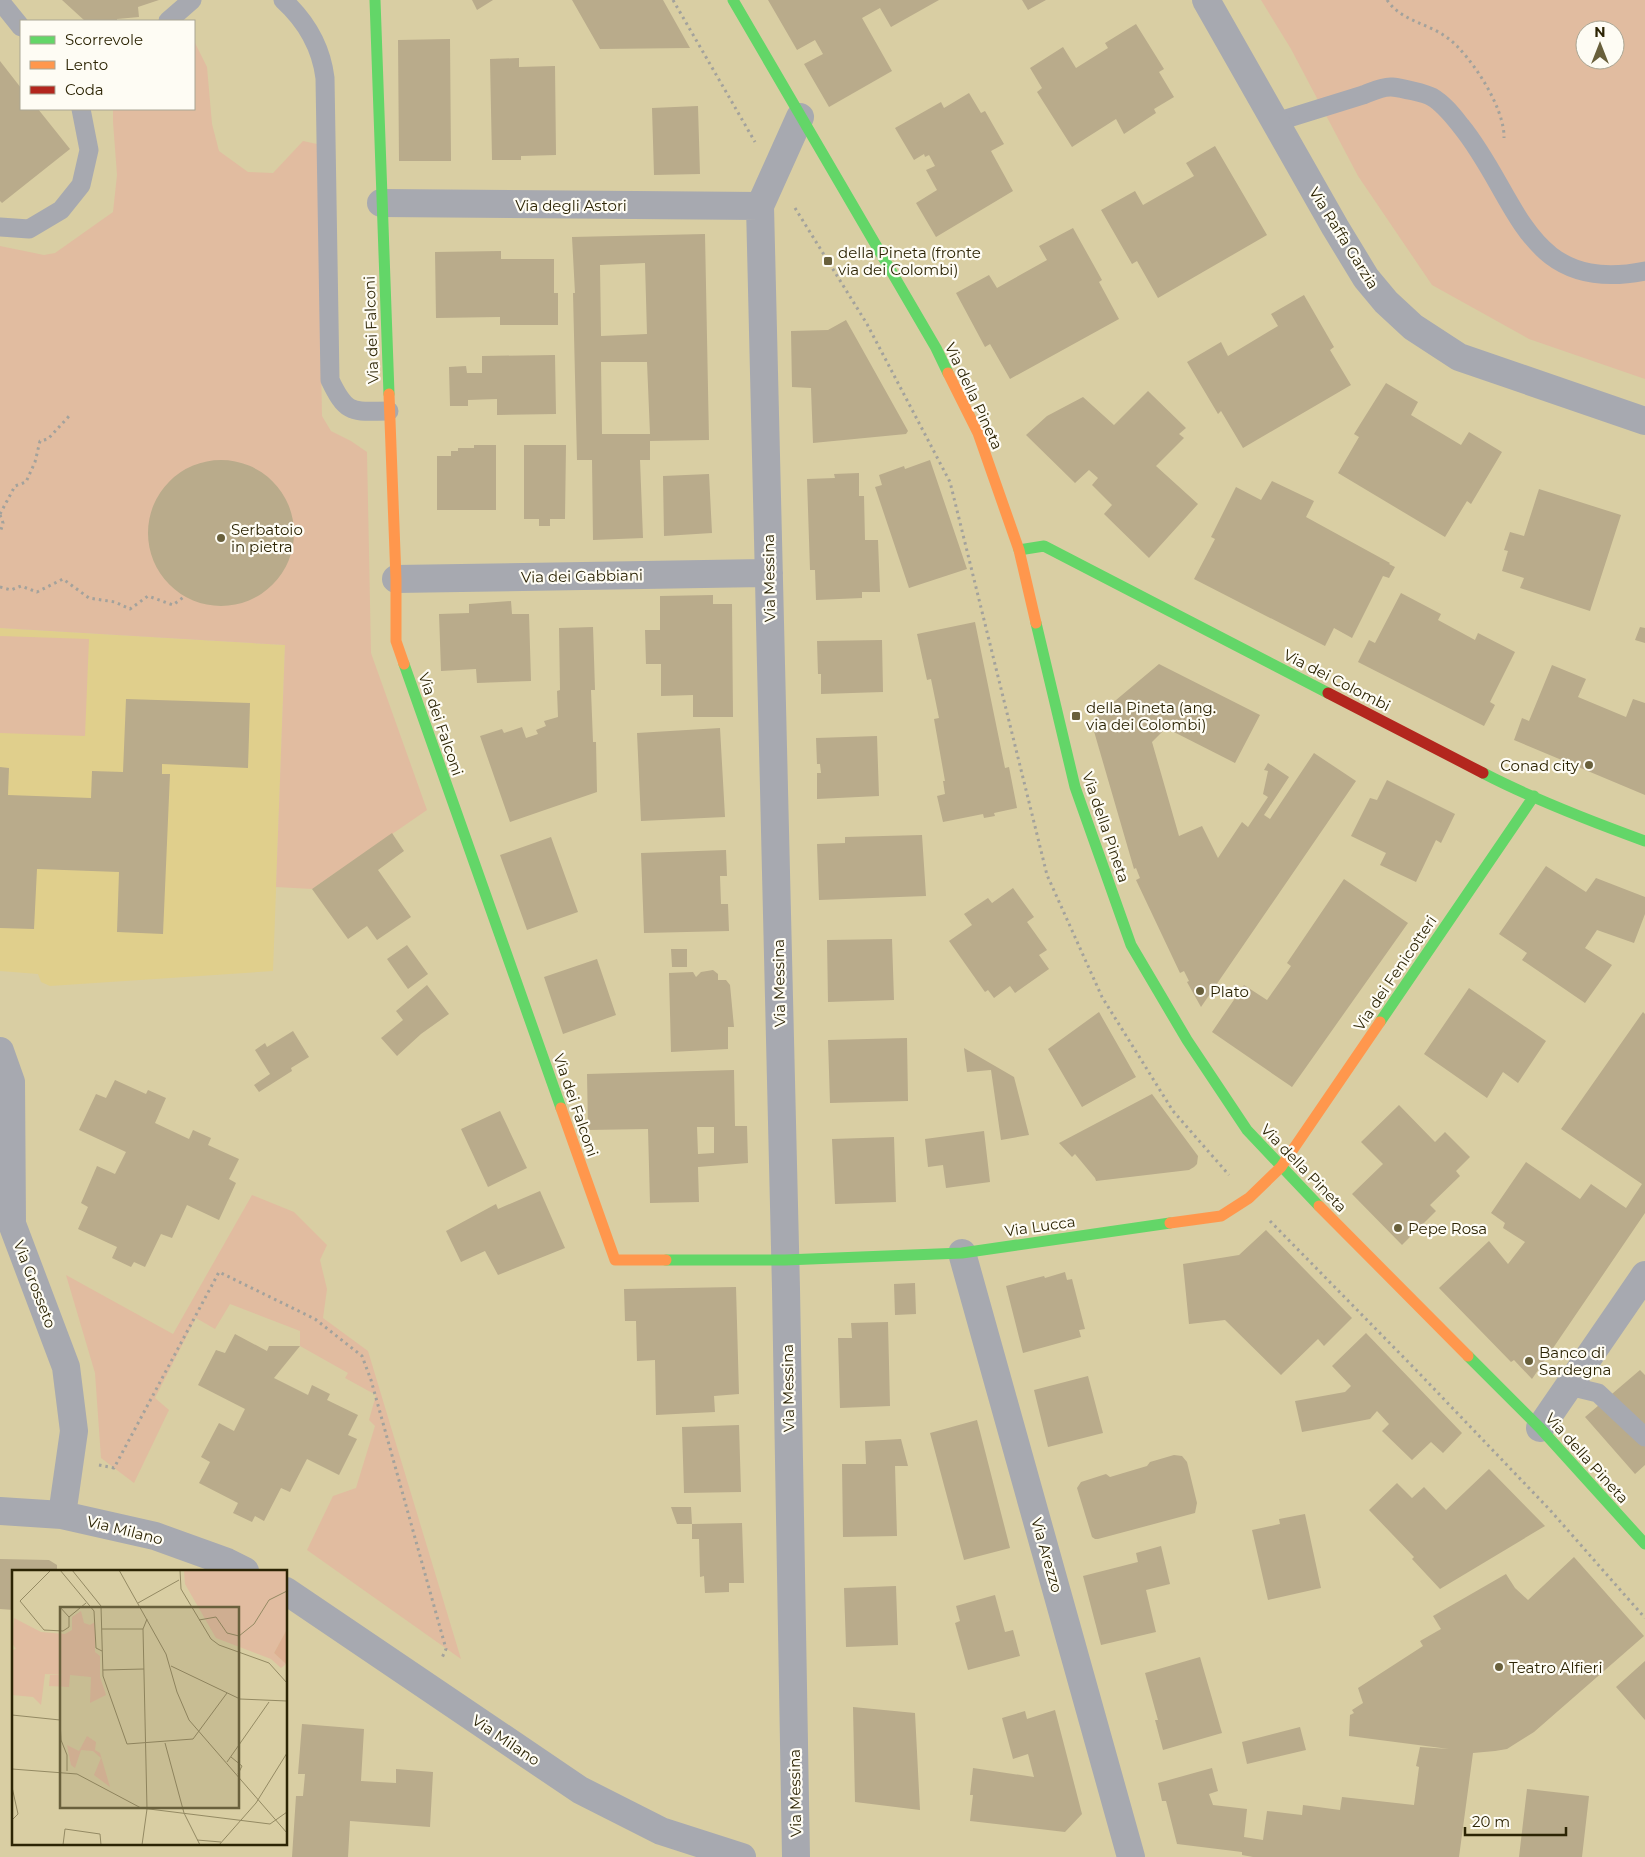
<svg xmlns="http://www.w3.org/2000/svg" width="1645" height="1857" font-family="Montserrat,sans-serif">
<rect width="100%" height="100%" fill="#d9cea3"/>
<path fill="#e0cf8c" d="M0 628 285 645 273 971 50 986 41 982 38 974 0 971Z"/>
<path fill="#e1bca0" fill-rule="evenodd" d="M1261 0H1645V379L1529 339 1432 285 1358 176 1291 49ZM1585 30H1615V60H1585Z
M194 43H195L207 67 212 124 219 151 248 172 273 173 303 141 317 144 322 416 331 431 351 441 367 452 371 653 427 810 312 889 276 887 285 645 0 628V246L44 255 55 253 113 212 117 175 113 122V109H194Z
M0 636 89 639 85 736 0 733Z
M252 1195 294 1212 327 1245 320 1260 327 1289 323 1318 368 1351 461 1659 307 1550 333 1496 356 1488 375 1426 369 1420 376 1395 345 1378 348 1373 300 1346V1331L230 1304 215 1329 196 1318 155 1398 169 1410 134 1483 101 1458 95 1373 66 1275 173 1334Z"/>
<path fill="#b9ab8b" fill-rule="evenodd" d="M62 0H159L138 7 139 17 117 19V21H85Z
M472 0H493L477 10Z
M572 0H663L690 48 600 49Z
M768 0H939L891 27 880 8 862 18 892 71 829 107 804 64 823 54 815 40 797 50Z
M1022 0H1046L1028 10Z
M1136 24 1164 69 1159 72 1174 97 1154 109 1156 113 1124 134 1116 119 1072 147 1037 92 1042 88 1030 68 1063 47 1076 68 1108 48 1105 43Z
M450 39 451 161H399L398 40Z
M519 58V67L555 66 556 155 521 156V160H492L490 59Z
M0 61 21 88V109H38L70 149 2 203 0 201Z
M969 93 981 113 985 111 1004 144 991 151 1013 191 936 237 916 203 937 190 926 170 935 166 929 155 925 157 924 154 914 160 895 128 941 102 944 108Z
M698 106 700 174 654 175 652 108Z
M1215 146 1267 235 1158 298 1137 261 1132 264 1101 210 1135 191 1143 205 1194 176 1186 163Z
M1073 228 1102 280 1099 282 1119 319 1010 379 990 344 985 347 956 293 989 275 997 288 1047 260 1039 246Z
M705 234 709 440 650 441V460H640L643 538 593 540 592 460H577L573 293H575L572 237ZM645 263 647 334 601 336 600 265ZM601 362H647L650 434H602Z
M501 251V259H554V293H558V325H500V317L436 318 435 252Z
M1304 295 1334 347 1330 350 1351 385 1243 448 1221 411 1218 414 1187 362 1221 342 1228 356 1278 326 1271 314Z
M846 320 908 431 906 434 813 443 811 388 792 387 791 331 828 330Z
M555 355 556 414 497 415V399L468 400V406H450L449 367 466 366 467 373H482V356Z
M1386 383 1418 402 1411 415 1461 445 1469 432 1502 452 1471 504 1467 501 1445 537 1338 473 1359 437 1354 434Z
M1148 391 1186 428 1179 434 1184 438 1156 466 1198 504 1149 558 1104 514 1112 505 1092 485 1098 478 1089 470 1075 483 1026 435 1047 416 1083 397 1114 425Z
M474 445H496V510H437V456H451V451H458V448H474Z
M524 445H566L565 519H550V526H539V519H524Z
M148 533a73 73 0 1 1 146 0a73 73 0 1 1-146 0Z
M930 460 967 569 909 588 875 487 882 485 879 475 904 466 905 469Z
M859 473V496H864L865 540H878L880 592H862V598L816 600 815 570H810L807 479 835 478 834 474Z
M709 474 712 533 664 536 663 476Z
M1272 481 1314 501 1306 517 1390 563 1389 564 1395 567 1389 578 1383 576 1352 638 1334 628 1325 646 1194 579 1215 539 1211 537 1236 487 1261 500Z
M1539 489 1621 515 1590 611 1520 588 1524 578 1502 571 1508 551 1504 550 1510 532 1524 536Z
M1401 593 1441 614 1438 620 1475 640 1478 633 1515 652 1490 702 1495 705 1484 726 1358 662 1369 640 1375 643Z
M713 595V604H732L733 717H693V695L661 696V664H646L645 630H660V596Z
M511 601 512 614H529L531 681 477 683 476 669 441 671 439 614 469 613V604Z
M975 622 1005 768 1009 767 1017 808 994 813 995 816 984 818 983 814 943 822 937 796 945 794 943 781H945L934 719 939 718 931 679 927 680 917 634Z
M593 627 595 690H591L593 742H596L597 792 510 822 480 736 502 729 504 733 522 727 526 738 538 734 536 730 546 726 544 721 558 717 557 691 560 690 559 628Z
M1640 627 1645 628V643L1635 640Z
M882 640 883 692 821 694V674H818L817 641Z
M1159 664 1260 715 1235 763 1166 728 1152 742 1179 836 1202 826 1218 858 1242 822 1248 827 1268 797 1263 794 1268 771 1264 770 1268 763 1289 777 1264 815 1270 819 1314 753 1356 781 1201 1007 1187 982 1189 981 1184 971 1180 973 1136 880 1140 878 1136 868 1134 869 1091 721Z
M1552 665 1586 679 1578 697 1626 717 1633 699 1645 703V795L1514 740 1522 718 1529 721Z
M126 699 250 703 248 768 162 764V774H170L163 934 117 932 119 872 37 869 34 929 0 928V767L9 768 8 795 91 798 92 771 123 772Z
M720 728 725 817 641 821 637 733Z
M877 736 879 796 817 799V773H821L820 764H817L816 738Z
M1387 780 1455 814 1441 843 1436 840 1416 882 1380 865 1386 853 1351 836 1370 798 1377 800Z
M392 833 404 851 378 870 411 917 377 940 367 926 348 939 312 889Z
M922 835 926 896 819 900 817 844 845 843V837Z
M551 837 578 912 527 930 500 855Z
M726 850 727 876H720L721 904H728L729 931 644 933 641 853Z
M1546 866 1586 892 1596 878 1645 897V914L1634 943 1597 930 1585 948 1612 965 1585 1003 1522 960 1527 953 1499 934Z
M1344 879 1408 923 1292 1087 1212 1032 1244 985 1267 1000 1291 966 1287 963Z
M1013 888 1034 917 1027 922 1047 950 1039 955 1049 969 1015 993 1010 986 994 998 988 990 985 992 949 941 972 925 964 914 988 898 992 903Z
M892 939 894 1000 828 1002 827 940Z
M407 945 428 974 408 989 387 959Z
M671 949H687V967H672Z
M597 959 616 1015 563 1034 544 977Z
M713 970 718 974V980H726L730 985 734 1027H728V1049L671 1052 669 973 693 972 696 977 701 972Z
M427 985 449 1014 421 1034 397 1056 381 1038 403 1020 396 1011Z
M1469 988 1546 1041 1518 1083 1503 1072 1487 1098 1424 1054Z
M1099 1012 1136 1077 1082 1107 1048 1049Z
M1643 1012 1645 1014V1213L1532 1379 1514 1360 1511 1362 1439 1288 1489 1241 1508 1264 1525 1242 1503 1228 1505 1223 1491 1213 1526 1162 1580 1199 1591 1184 1626 1208 1642 1184 1561 1129Z
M293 1031 309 1057 291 1068 292 1071 259 1092 254 1085 270 1074 255 1050 265 1043 267 1047Z
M907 1038 908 1101 830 1103 828 1040Z
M964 1048 1014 1077 1029 1135 1001 1140 991 1070 967 1072Z
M734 1070 735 1126H747L748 1163 698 1167 699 1202 650 1203 648 1129 588 1130 587 1074ZM697 1127H714V1153L698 1154Z
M115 1080 146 1094 148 1090 166 1098 155 1123 189 1139 193 1130 211 1138 208 1145 239 1159 229 1179 236 1183 219 1220 187 1205 172 1238 161 1234 145 1267 134 1262 131 1267 112 1258 117 1247 78 1229 88 1207 81 1203 97 1166 115 1174 126 1152 79 1130 96 1094 106 1098Z
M1152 1094 1198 1156 1197 1164 1194 1167 1189 1170 1096 1181 1095 1178 1075 1154 1072 1157 1059 1143Z
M1399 1105 1435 1142 1445 1132 1470 1157 1456 1171 1460 1176 1430 1205 1436 1211 1402 1245 1352 1194 1383 1164 1361 1142Z
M500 1111 527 1168 488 1187 461 1129Z
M984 1131 990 1182 946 1188 943 1165 928 1167 925 1139Z
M894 1137 896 1202 835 1204 832 1139Z
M540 1191 565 1248 498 1275 485 1251 461 1262 446 1231 496 1204 498 1209Z
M1266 1230 1352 1318 1324 1346 1318 1339 1281 1375 1225 1320 1189 1324 1183 1264 1239 1255Z
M1065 1272 1067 1280 1072 1279 1085 1329 1079 1330 1081 1337 1023 1353 1006 1286 1044 1276 1045 1278Z
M915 1283 916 1314 895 1315 894 1284Z
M736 1287 739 1394 714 1396 715 1412 656 1415 655 1360 637 1361 636 1321H625L624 1289Z
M888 1322 890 1406 840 1408 838 1338H852L851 1323Z
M1366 1333 1462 1433 1443 1453 1431 1442 1412 1460 1382 1431 1389 1424 1377 1411 1370 1419 1302 1432 1295 1401 1345 1392 1351 1386 1332 1366Z
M235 1334 267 1351 269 1346H300L274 1378 308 1395 312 1385 330 1394 327 1400 358 1415 348 1435 357 1439 339 1475 307 1459 290 1492 281 1488 264 1521 255 1516 252 1522 233 1513 238 1503 199 1483 210 1462 201 1457 219 1423 234 1431 245 1409 198 1385 216 1350 225 1353Z
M1640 1370 1645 1375V1465L1635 1474 1585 1417Z
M1088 1376 1103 1433 1048 1447 1034 1390Z
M977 1420 1010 1548 964 1560 930 1433Z
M739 1425 741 1492 684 1493 682 1427Z
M901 1439 908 1466H895L897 1536 843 1537 842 1464H866L865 1441Z
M1174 1455 1182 1456 1187 1462 1197 1503 1195 1513 1098 1539H1095L1092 1537 1077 1488 1081 1482 1106 1474 1110 1477 1147 1466 1150 1462Z
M1489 1469 1545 1526 1440 1589 1412 1559 1414 1557 1369 1510 1397 1483 1412 1498 1424 1487 1446 1510Z
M671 1507H691L692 1524H677Z
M1305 1514 1321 1588 1268 1600 1252 1530 1280 1524 1279 1519Z
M742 1523 744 1583H729V1592L705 1593 704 1576 700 1577 699 1539H692V1524Z
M1161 1546 1170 1584 1146 1590 1156 1632 1101 1645 1083 1576 1138 1562 1136 1553Z
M1574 1557 1644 1636 1534 1732 1518 1742 1507 1749 1495 1751 1473 1753 1459 1857H1253L1242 1855V1852L1177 1844 1166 1801H1162L1158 1783 1212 1768 1218 1791 1209 1794 1213 1805 1247 1809 1244 1837 1263 1840 1267 1811 1302 1815 1303 1805 1340 1810 1342 1797 1414 1805 1419 1767 1416 1766 1420 1747 1449 1749 1349 1736 1350 1715 1354 1713 1352 1710 1363 1703 1358 1688 1423 1646 1420 1641 1441 1629 1433 1616 1506 1574 1515 1588 1528 1600Z
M0 1559 49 1560 57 1565V1571H14V1610L0 1609Z
M896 1586 898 1645 846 1647 844 1588Z
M995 1595 1005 1632 1013 1630 1020 1656 968 1670 955 1623 960 1621 956 1606Z
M1200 1657 1222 1733 1163 1750 1155 1720H1158L1145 1673Z
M1645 1661V1720L1616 1687Z
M853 1707 915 1713 920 1810 855 1802Z
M1055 1710 1082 1814 1065 1832 970 1821 973 1795H970L973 1768 1034 1777 1028 1754 1013 1759 1002 1718 1025 1711 1027 1719Z
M302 1724 364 1729 361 1781 396 1783V1769L433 1772 430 1827 350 1821 348 1857H292L296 1796H303L305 1774H298Z
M1300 1727 1306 1750 1247 1764 1242 1742Z
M1527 1789 1589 1796 1582 1857H1519Z"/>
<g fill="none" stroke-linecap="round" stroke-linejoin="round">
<path stroke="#a3a29c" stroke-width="3" stroke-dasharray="2.5 4" stroke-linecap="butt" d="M673 0 755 142
M1387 0C1402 22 1429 23 1449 39 1471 56 1505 108 1504 138
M795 208 867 324 950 482 1047 875 1102 997 1173 1111 1229 1175
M0 514 15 486 26 482 35 462 40 441 48 439 71 414
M0 515 3 523 0 533
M0 587 11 590 21 586 37 592 63 579 89 598 115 602 130 609 148 596 173 605 185 596
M1270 1221 1417 1371 1550 1510 1645 1618
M99 1465 114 1468 219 1272 315 1319 362 1356 371 1380 446 1649 441 1660"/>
<path stroke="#a7a9b0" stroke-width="19" d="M283 0C306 21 321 46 325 78L330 380C347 416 353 411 389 411
M0 1 21 27
M168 21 192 0
M1276 122C1305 113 1334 104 1363 95 1371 92 1383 86 1392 87 1401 88 1425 93 1432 97 1444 104 1453 116 1461 126 1519 197 1525 295 1645 271
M0 227 29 229 61 210 81 185 89 150 81 109
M1569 1386 1598 1393 1645 1437"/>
<path stroke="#a7a9b0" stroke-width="28" d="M1206 0 1335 227 1366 278 1386 302 1413 327 1459 357 1645 421
M381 203 760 206
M396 579 769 573
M0 1051 11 1082 12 1224 66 1367 74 1431 62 1515
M962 1253 1131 1857
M1540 1428 1645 1275
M0 1511 62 1515 155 1536 227 1562 245 1571
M286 1591 580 1790 661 1831 742 1857
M796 1857 786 1289 760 206 800 117"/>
<path stroke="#63d668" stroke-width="11" d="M375 0 389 394
M733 0 936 348 948 373
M1019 550 1044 546 1328 693
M1036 623 1075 787 1131 945 1187 1040 1247 1130 1319 1206
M404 664 561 1108
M1483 773C1535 800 1590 821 1645 841
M1380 1022 1534 796
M666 1260H785L962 1253 1170 1223
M1468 1356 1540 1428 1645 1544"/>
<path stroke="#ff974d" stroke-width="11" d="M948 373 978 433 1019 550 1036 623
M389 394 396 579V641L404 664
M561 1108 615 1260H666
M1319 1206 1468 1356
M1170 1223 1221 1216 1249 1198 1281 1167 1380 1022"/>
<path stroke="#b3261e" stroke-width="11" d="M1328 693 1483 773"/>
</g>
<g fill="#69603c" stroke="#fefcf4" stroke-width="2">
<rect x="823" y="256" width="10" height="10" rx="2.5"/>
<circle cx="221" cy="538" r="5"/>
<rect x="1071" y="711" width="10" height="10" rx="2.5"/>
<circle cx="1589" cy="765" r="5"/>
<circle cx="1200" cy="991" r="5"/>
<circle cx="1398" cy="1228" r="5"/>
<circle cx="1529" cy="1361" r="5"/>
<circle cx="1499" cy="1667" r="5"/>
</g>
<g text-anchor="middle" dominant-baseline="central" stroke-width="4.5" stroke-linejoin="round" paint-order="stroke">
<g font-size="15" fill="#2c2404" stroke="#fefcf4">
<text x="571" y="205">Via degli Astori</text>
<text transform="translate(1344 238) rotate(58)">Via Raffa Garzia</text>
<text transform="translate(371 330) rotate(-92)">Via dei Falconi</text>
<text transform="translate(974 396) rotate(65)">Via della Pineta</text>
<text transform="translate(582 576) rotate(-1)">Via dei Gabbiani</text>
<text transform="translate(769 578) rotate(-91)">Via Messina</text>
<text transform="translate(1337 680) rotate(27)">Via dei Colombi</text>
<text transform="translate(441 724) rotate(71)">Via dei Falconi</text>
<text transform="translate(1106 827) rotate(71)">Via della Pineta</text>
<text transform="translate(1395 973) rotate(-56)">Via dei Fenicotteri</text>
<text transform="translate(779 983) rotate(-91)">Via Messina</text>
<text transform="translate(576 1105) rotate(71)">Via dei Falconi</text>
<text transform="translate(1304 1168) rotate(46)">Via della Pineta</text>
<text transform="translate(1040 1226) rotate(-8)">Via Lucca</text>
<text transform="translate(35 1284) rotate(69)">Via Grosseto</text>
<text transform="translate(788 1388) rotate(-91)">Via Messina</text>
<text transform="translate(1587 1458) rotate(48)">Via della Pineta</text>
<text transform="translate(125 1530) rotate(14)">Via Milano</text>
<text transform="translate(1047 1555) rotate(74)">Via Arezzo</text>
<text transform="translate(506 1740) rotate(34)">Via Milano</text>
<text transform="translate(795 1793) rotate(-91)">Via Messina</text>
</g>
<g font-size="15" fill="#2c2404" stroke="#fefcf4" text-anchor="start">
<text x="838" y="252">della Pineta (fronte<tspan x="838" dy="17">via dei Colombi)</tspan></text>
<text x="231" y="529">Serbatoio<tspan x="231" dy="17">in pietra</tspan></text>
<text x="1086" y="707">della Pineta (ang.<tspan x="1086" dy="17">via dei Colombi)</tspan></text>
<text x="1579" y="765" text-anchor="end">Conad city</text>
<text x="1210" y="991">Plato</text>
<text x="1408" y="1228">Pepe Rosa</text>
<text x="1539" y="1352">Banco di<tspan x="1539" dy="17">Sardegna</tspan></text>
<text x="1509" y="1667">Teatro Alfieri</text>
</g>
</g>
<g transform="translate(12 1570)">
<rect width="275" height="275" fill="#d9cea3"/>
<path d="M172 0H275V59L262 83 274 94 269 98 259 89 204 68 173 14ZM69 41 72 53 78 55 83 52V82L88 86V107L94 125 78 133 79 107 58 105 57 117 37 116 38 105H54L33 104 29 135 21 127 0 125V80L4 79 0 73 2 48 29 62 53 64 60 60V47ZM75 166 84 172 83 180 88 183 98 217 82 205 89 188 81 181 69 180 63 198 59 195 55 175 67 181Z" fill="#e1bca0"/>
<path d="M275 59V93L274 94 262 83Z" fill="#ddb092"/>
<path fill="none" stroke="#948a63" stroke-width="1" d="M39 0 8 31 32 60 51 61 57 57V47M48 0 82 41 84 78 90 81M60 0 89 36 91 106 115 174 181 169 215 123M107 0 154 84 165 122 177 150 275 263M168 0 169 19 199 69 207 75 257 93 275 113M126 33 167 10M47 36 57 47 74 33M187 50 204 47 215 63 227 66 242 54 257 30 275 21M90 59H131M159 96 228 129 275 131M91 100 132 99M0 145 48 150 49 170 55 185V201M153 173 172 243 188 275M219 187 230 196 226 204M215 192 257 132M0 199 65 204 129 238 258 254 275 242M0 217 6 244 0 250M185 270 209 272M51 275 53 259 88 264 89 275M130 275 135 239 131 59 135 49M207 275 244 233 275 183"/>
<path fill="#69603c" fill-opacity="0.15" stroke="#69603c" stroke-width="2.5" d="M48 37H227V238H48Z"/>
<rect width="275" height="275" fill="none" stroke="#2c2404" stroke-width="2.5"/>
</g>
<rect x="20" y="20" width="175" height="90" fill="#fefcf4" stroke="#aaa694"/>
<rect x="30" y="36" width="25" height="8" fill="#63d668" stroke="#aaa694"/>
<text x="65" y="45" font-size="15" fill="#2c2404">Scorrevole</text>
<rect x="30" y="61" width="25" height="8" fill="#ff974d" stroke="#aaa694"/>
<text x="65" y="70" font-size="15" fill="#2c2404">Lento</text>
<rect x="30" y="86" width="25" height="8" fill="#b3261e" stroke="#aaa694"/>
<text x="65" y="95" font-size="15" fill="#2c2404">Coda</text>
<g transform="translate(1600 45)"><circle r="24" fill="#fefcf4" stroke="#aaa694"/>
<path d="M0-4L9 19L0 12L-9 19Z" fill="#69603c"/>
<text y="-8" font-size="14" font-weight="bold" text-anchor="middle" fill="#2c2404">N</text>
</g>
<path d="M1465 1827v8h101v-8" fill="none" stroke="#2c2404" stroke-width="2.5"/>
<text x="1472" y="1827" font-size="15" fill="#2c2404" stroke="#fefcf4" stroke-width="4" paint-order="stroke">20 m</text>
</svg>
